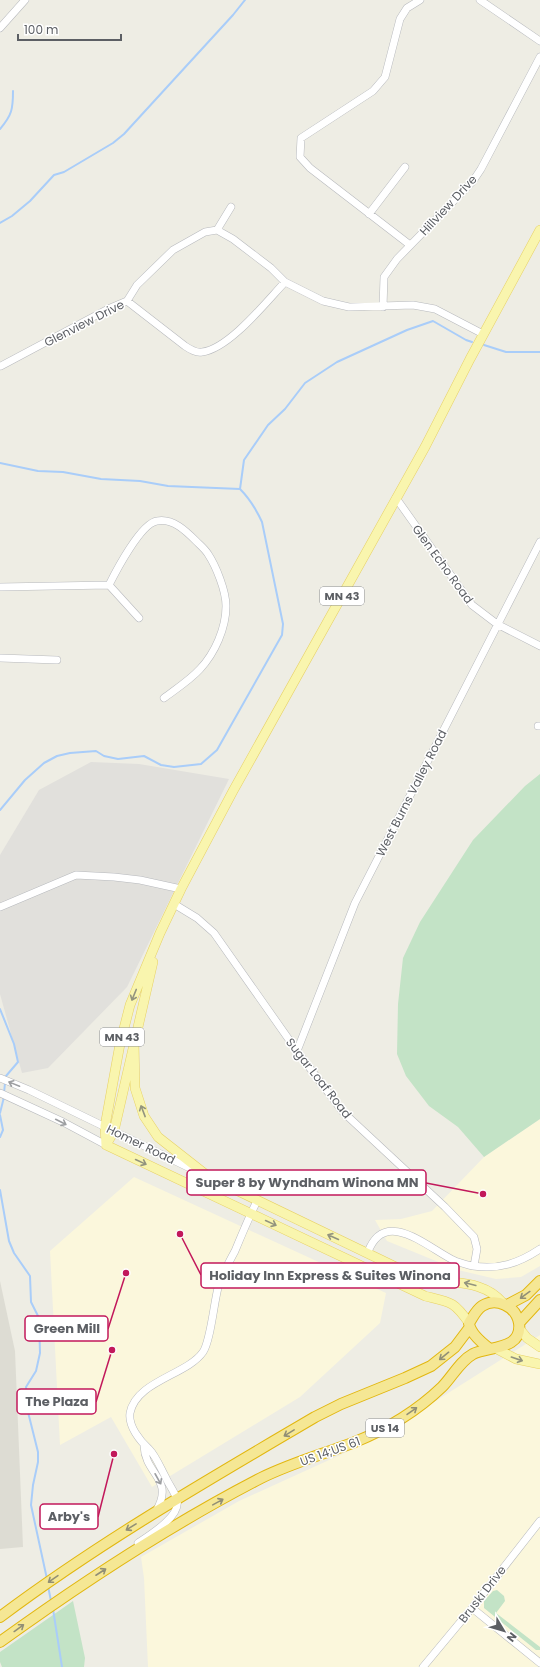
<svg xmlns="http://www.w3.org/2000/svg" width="540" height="1667" font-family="Poppins,sans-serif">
<rect width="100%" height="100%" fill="#eeede4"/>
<path fill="#fbf7dc" d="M540 1119V1266L521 1277 496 1279 458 1270 387 1241 375 1220 401 1219 432 1211 484 1157Z
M134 1177 386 1293 380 1323 300 1397 152 1487 111 1417 60 1445 50 1251Z
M540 1335V1667H148L144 1578 141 1557 239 1501 362 1445 407 1419Z"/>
<path fill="#e1e0dc" d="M91 762 139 764 229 779 127 987 48 1068 22 1073 0 994V855L39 790Z"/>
<path fill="#dddcd3" d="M0 1281 15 1351 23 1547 0 1549Z"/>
<path fill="#c3e3c6" d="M540 774V1119L484 1157 458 1127 429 1106 406 1076 397 1054 398 1004 403 958 420 922 473 840 525 786Z
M497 1590 504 1596 505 1601 496 1613 540 1647V1650H536L484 1608V1601L493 1591Z
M73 1601 85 1658 84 1667H2L0 1662V1652Z"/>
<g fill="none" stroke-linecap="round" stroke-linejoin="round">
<path stroke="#a9cdf9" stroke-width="2" d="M0 129C12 115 13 109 13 91
M0 223 12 216 30 201 54 175 64 172 113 143 124 134 233 15 245 0
M484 345 506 352H540
M0 463 38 471 63 472 101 479 140 481 168 486 240 489C250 499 256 509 262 522L283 624 282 635 217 750 201 764 174 767 161 765 144 756 118 759 104 756 96 751 70 753 57 756 44 763 25 780 0 810
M240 489 244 460 268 425 285 409 305 383 337 362 407 330 433 321 466 340 472 342
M0 1009 14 1044 18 1062 6 1076V1079
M4 1093 5 1083
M0 1113 4 1097
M0 1115 3 1130 0 1137
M0 1190 9 1241 14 1253 30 1276 31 1302 39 1318 40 1353 36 1371 26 1387 28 1412 38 1452V1462L33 1485 31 1505 47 1579
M48 1586 51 1601
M53 1609 62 1667"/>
<g stroke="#b7b9bd" stroke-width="8">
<path id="minor" d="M480 0 540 41
M0 28 25 0
M369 214 405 167
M217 230 231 207
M410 245 310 168 300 157 301 138 373 91 385 77 400 19 407 8 420 0
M127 301 185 346C191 350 196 353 202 352 229 349 267 301 285 282
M383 307 384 277 397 259 473 181 481 169 540 57
M1 366 108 309 127 301 137 285 173 250 205 232 217 230 233 239 271 268 285 282 323 301 349 307 413 305 435 309 483 334
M396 498 472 605 497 624 540 646
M109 585C116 571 141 523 157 521 173 518 186 531 196 541 200 545 205 549 208 554 216 566 226 591 226 606 226 628 215 653 200 669 190 680 176 689 164 698
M0 587 109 585 139 618
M0 658 57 660
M538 726H540
M174 904 197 918 214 933 297 1051 343 1112 445 1207 474 1237 477 1249 474 1266
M0 907 76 875 114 877 140 880 181 889
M297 1051 355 903 540 542
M0 1078 29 1090 198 1172
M0 1093 63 1122 106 1145
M368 1252C385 1206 429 1249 455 1261 461 1263 467 1265 473 1266 499 1270 519 1263 540 1249
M144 1446C145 1475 175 1479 156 1511
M138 1543C150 1535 181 1516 177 1500 175 1492 169 1485 166 1478 161 1469 156 1456 149 1449 140 1441 128 1426 130 1413 136 1381 187 1375 203 1352 211 1340 214 1300 219 1284 223 1273 229 1262 235 1251 242 1234 249 1217 257 1201
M472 1608 540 1663
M423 1667 472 1608 540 1521"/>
</g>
<g stroke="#e7d164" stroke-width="10">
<path id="major" d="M134 1041 135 1088 144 1116 158 1137 209 1177 398 1268C406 1271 414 1275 422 1277 450 1285 482 1278 503 1303
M106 1145 105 1126 120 1044 130 1005 160 933 181 889 233 791 425 447 470 359 540 230
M106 1145 425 1296C450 1302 454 1301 469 1323
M106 1145 114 1131 153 962
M519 1328 527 1338 540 1347
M497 1349 516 1359 540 1364"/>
</g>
<g stroke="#e2b710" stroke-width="12">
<path id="highway" d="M507 1305 526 1295 540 1281
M519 1323 540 1300
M0 1617C100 1542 208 1480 315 1417L341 1404 405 1378 431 1366 455 1347 470 1327
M0 1642C83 1582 170 1525 261 1478 291 1463 324 1454 355 1442 387 1429 417 1411 442 1387 452 1377 460 1361 473 1354 487 1346 523 1351 519 1323 516 1306 496 1297 482 1306 476 1310 473 1317 469 1323 470 1333 482 1343 490 1349"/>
</g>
<use href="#minor" stroke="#fff" stroke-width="7"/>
<use href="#major" stroke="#f9f5ae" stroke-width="9"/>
<use href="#highway" stroke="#f5e794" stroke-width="10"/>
</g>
<defs><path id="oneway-shaft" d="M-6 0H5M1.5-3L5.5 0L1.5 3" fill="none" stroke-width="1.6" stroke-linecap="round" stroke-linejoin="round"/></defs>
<g stroke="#93947e">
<use href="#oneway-shaft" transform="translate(134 995) rotate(112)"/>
<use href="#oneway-shaft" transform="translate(143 1111) rotate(-111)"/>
<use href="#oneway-shaft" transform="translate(141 1162) rotate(25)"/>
<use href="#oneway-shaft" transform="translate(271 1223) rotate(25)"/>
<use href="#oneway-shaft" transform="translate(333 1237) rotate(-156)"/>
<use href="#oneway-shaft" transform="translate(470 1284) rotate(-166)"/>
<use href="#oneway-shaft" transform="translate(517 1359) rotate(19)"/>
</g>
<g stroke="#9d9fa2">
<use href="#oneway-shaft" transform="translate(14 1084) rotate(-158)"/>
<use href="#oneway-shaft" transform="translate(61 1122) rotate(27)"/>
<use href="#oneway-shaft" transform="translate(158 1479) rotate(61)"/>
</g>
<g stroke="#928f75">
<use href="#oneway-shaft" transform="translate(525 1295) rotate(144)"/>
<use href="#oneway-shaft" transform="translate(444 1356) rotate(141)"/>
<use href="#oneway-shaft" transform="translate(412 1411) rotate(-35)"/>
<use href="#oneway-shaft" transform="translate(289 1433) rotate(149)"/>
<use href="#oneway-shaft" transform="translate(218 1502) rotate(-29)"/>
<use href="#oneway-shaft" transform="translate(131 1527) rotate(148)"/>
<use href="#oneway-shaft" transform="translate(101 1572) rotate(-33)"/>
<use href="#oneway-shaft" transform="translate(53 1579) rotate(145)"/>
<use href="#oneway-shaft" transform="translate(19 1628) rotate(-36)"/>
</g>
<g text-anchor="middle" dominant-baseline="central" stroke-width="3" stroke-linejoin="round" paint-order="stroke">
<g fill="#fff" stroke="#8d8f92" stroke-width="1">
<rect x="320" y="587" width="44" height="18" rx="3"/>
<rect x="100" y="1028" width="44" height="18" rx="3"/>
<rect x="366" y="1419" width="38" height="18" rx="3"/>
</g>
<g font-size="11" font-weight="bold" fill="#5c5f64">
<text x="342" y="596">MN 43</text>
<text x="122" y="1037">MN 43</text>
<text x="385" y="1428">US 14</text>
</g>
<g font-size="12" fill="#5c5f64" stroke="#fff">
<text transform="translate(448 205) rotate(-47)">Hillview Drive</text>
<text transform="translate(84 323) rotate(-27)">Glenview Drive</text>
<text transform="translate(443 564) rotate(54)">Glen Echo Road</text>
<text transform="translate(411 793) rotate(-63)">West Burns Valley Road</text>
<text transform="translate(319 1078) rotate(52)">Sugar Loaf Road</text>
<text transform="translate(141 1144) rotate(26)">Homer Road</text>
<text transform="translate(330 1451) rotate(-20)">US 14;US 61</text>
<text transform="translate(482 1594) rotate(-52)">Bruski Drive</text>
</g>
</g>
<path fill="none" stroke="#c2185b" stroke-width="1.5" d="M483 1194L426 1183M180 1234L201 1275M126 1273L108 1329M112 1350L96 1402M114 1454L98 1517"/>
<g fill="#c2185b" stroke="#fff" stroke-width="1.5">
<circle cx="483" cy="1194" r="4"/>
<circle cx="180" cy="1234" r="4"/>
<circle cx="126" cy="1273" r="4"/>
<circle cx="112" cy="1350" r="4"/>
<circle cx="114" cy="1454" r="4"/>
</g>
<g fill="#fff" stroke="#c2185b" stroke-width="1.5">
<rect x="187" y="1170" width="239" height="25" rx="4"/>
<rect x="201" y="1263" width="258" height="25" rx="4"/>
<rect x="25" y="1316" width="83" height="25" rx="4"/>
<rect x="17" y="1389" width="79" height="25" rx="4"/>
<rect x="40" y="1504" width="58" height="25" rx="4"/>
</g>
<g font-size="13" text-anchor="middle" font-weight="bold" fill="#5c5f64">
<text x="307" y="1187">Super 8 by Wyndham Winona MN</text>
<text x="330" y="1280">Holiday Inn Express &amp; Suites Winona</text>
<text x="67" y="1333">Green Mill</text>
<text x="57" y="1406">The Plaza</text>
<text x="69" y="1521">Arby's</text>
</g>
<g transform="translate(504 1631) rotate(128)" stroke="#ffffff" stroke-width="3" paint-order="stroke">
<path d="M0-3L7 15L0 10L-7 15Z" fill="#5c5f64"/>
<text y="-6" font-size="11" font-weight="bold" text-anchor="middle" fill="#5c5f64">N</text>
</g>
<path d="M18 34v6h103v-6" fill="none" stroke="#5c5f64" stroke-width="2"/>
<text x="24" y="34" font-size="12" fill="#5c5f64" stroke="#ffffff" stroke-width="3" paint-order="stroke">100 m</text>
</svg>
